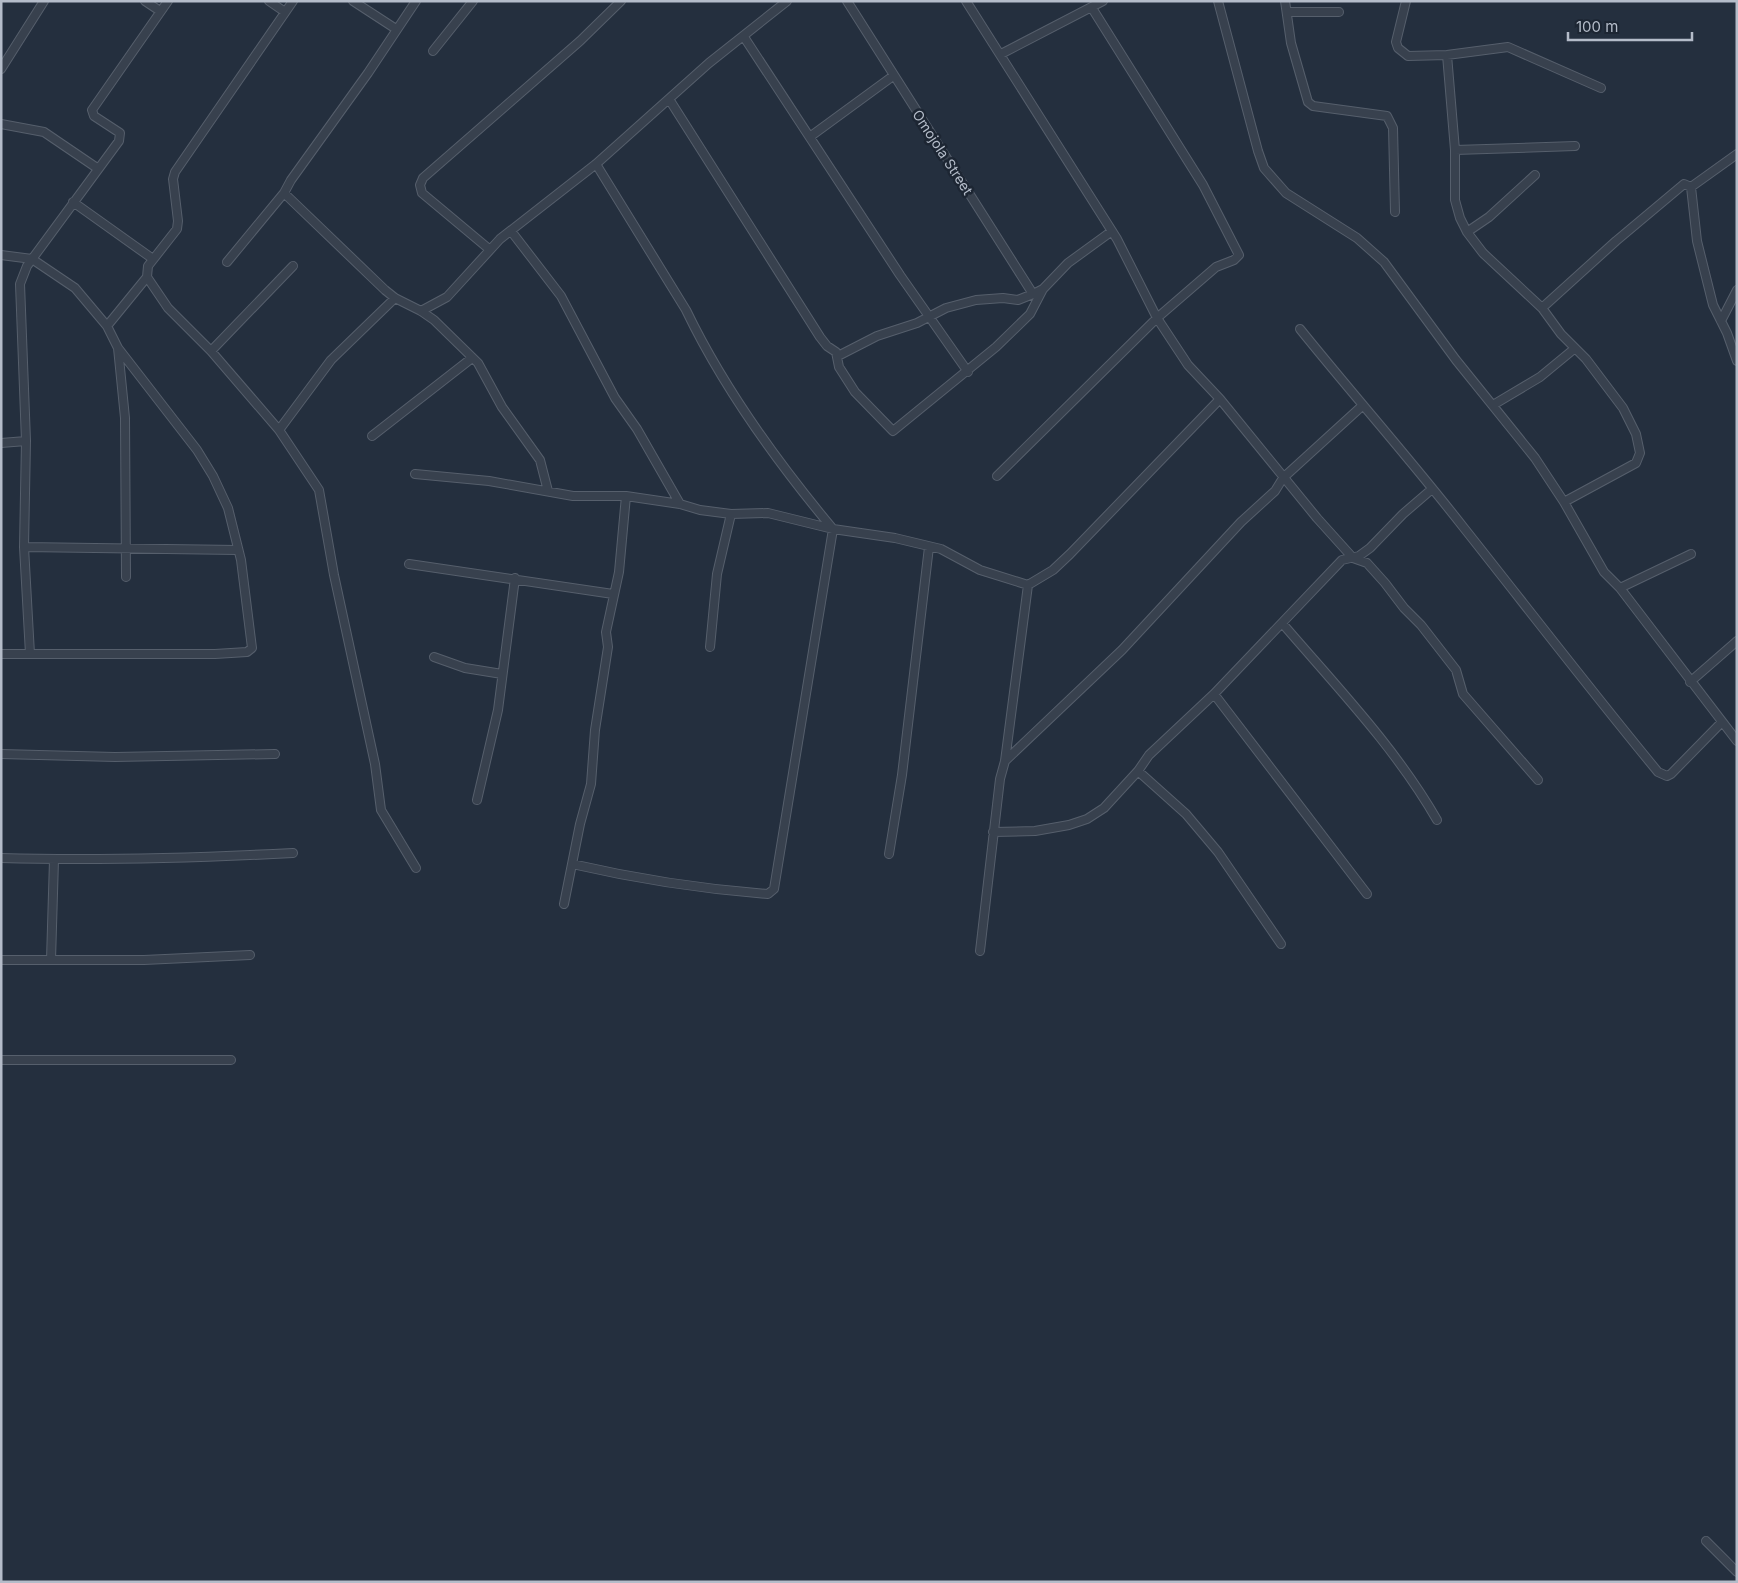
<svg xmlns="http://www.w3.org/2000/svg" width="1738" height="1583" font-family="Inter,sans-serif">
<rect width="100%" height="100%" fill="#242f3e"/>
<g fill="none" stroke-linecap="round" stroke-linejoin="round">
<g stroke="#565f6c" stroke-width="10">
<path id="minor" d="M145 1 160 11
M269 1 285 12
M353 1 396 29
M847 1 1033 294 1043 289
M966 1 1117 239 1157 318 1188 365 1220 399 1317 518 1353 558 1367 563 1385 583 1404 608 1421 625 1456 670 1463 694 1538 780
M1218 1 1258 151 1264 168 1286 193 1357 238 1384 262 1456 360 1535 458 1564 502 1604 572 1620 588 1737 741
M1285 1 1291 43 1308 102 1313 106 1387 116 1393 128 1395 212
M1406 1 1396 42 1398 48 1408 56 1447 55 1508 47 1601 88
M1287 12H1339
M744 37 900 275 968 372
M433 51 473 1
M1001 54 1103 1
M1447 55 1455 150V200L1460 218 1467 232 1483 253 1542 308 1561 334 1586 359 1623 408 1636 434 1640 453 1636 463 1564 502
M1 69 44 1
M669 99 820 337 827 346 836 352 839 367 855 392 893 431 996 347 1030 314 1043 289 1068 263 1112 231
M1 124 44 132 97 168
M811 136 893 76
M1455 150 1575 146
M1691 187 1737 154
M284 193 385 290 395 298 421 311 434 320 478 363 502 407 540 460 548 491
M73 202 153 259
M511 231 561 296 615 398 637 429 680 504
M1467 232 1489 217 1535 175
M489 249 422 193 420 185 423 178 580 41 621 1
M1 255 32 259 75 288 107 326 118 348 197 450 213 476 228 508 241 560 252 648 247 652 215 654H1
M227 262 284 193 291 180 368 73 416 1
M147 277 168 308 211 351 279 430 319 490 334 575 375 764 381 810 416 868
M1542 308 1616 241 1684 184 1691 187 1697 241 1713 305 1727 333 1737 361
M421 311 447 297 500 239 596 164 709 63 787 1
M1721 321 1737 290
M107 326 147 277 148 266 177 229 178 221 173 179 175 172 293 1
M1300 329C1354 396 1411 460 1464 528 1529 610 1592 692 1658 772L1667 776 1671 774 1721 723
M118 348 125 418 126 577
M211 351 293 266
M838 356 877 336 917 323 946 308 976 300 1003 298 1018 300 1033 294
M1493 405 1540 377 1574 349
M279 430 331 360 395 298
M372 436 472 358
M1 443 26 441
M415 474 489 481 573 496H626L680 504 700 510 731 514 768 513 833 529 895 538 941 549 980 570 1028 585 1053 570 1070 554 1220 399
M997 476 1157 318 1216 267 1234 260 1239 255 1203 185 1092 8
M24 547 237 550
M409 564 613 594
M1620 588 1691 554
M1282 623C1336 686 1395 747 1437 820
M710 647 717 574 731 514
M30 654 24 547 26 441 20 284 27 266 119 141 120 133 94 116 92 110 168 1
M434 657 465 668 502 674
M1690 682 1737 641
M1214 694 1367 894
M1 754 115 757 275 754
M1005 761 1122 650 1241 522 1275 491 1283 478 1362 406
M1138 771 1186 814 1218 852 1281 944
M477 800 498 710 515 578
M993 832 1035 831 1069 825 1087 819 1104 808 1138 771 1149 755 1214 694 1342 560 1359 556 1370 548 1403 514 1432 489
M889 854 902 775 929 547
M1 858C99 861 196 858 293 853
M572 864C637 879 701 889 768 894L774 889 833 529C777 462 724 389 686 310L596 164
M564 904 580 824 591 784 595 730 608 647 606 632 619 572 626 496
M980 951 1000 779 1005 761 1028 585
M1 960H144L250 955
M51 960 54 860
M1 1060H231
M1706 1541 1737 1572"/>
</g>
<use href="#minor" stroke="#38414e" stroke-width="8"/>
</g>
<g text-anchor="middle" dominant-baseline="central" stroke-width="5" stroke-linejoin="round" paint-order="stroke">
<g font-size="14" fill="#b4bcc9" stroke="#1d2633">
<text transform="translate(943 152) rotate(57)">Omojola Street</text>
</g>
</g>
<rect width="1738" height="1583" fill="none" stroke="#b4bcc9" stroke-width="5"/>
<path d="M1568 32v8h124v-8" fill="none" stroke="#b4bcc9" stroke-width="2.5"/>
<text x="1576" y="32" font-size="15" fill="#b4bcc9" stroke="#1d2633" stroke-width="4" paint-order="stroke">100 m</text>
</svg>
